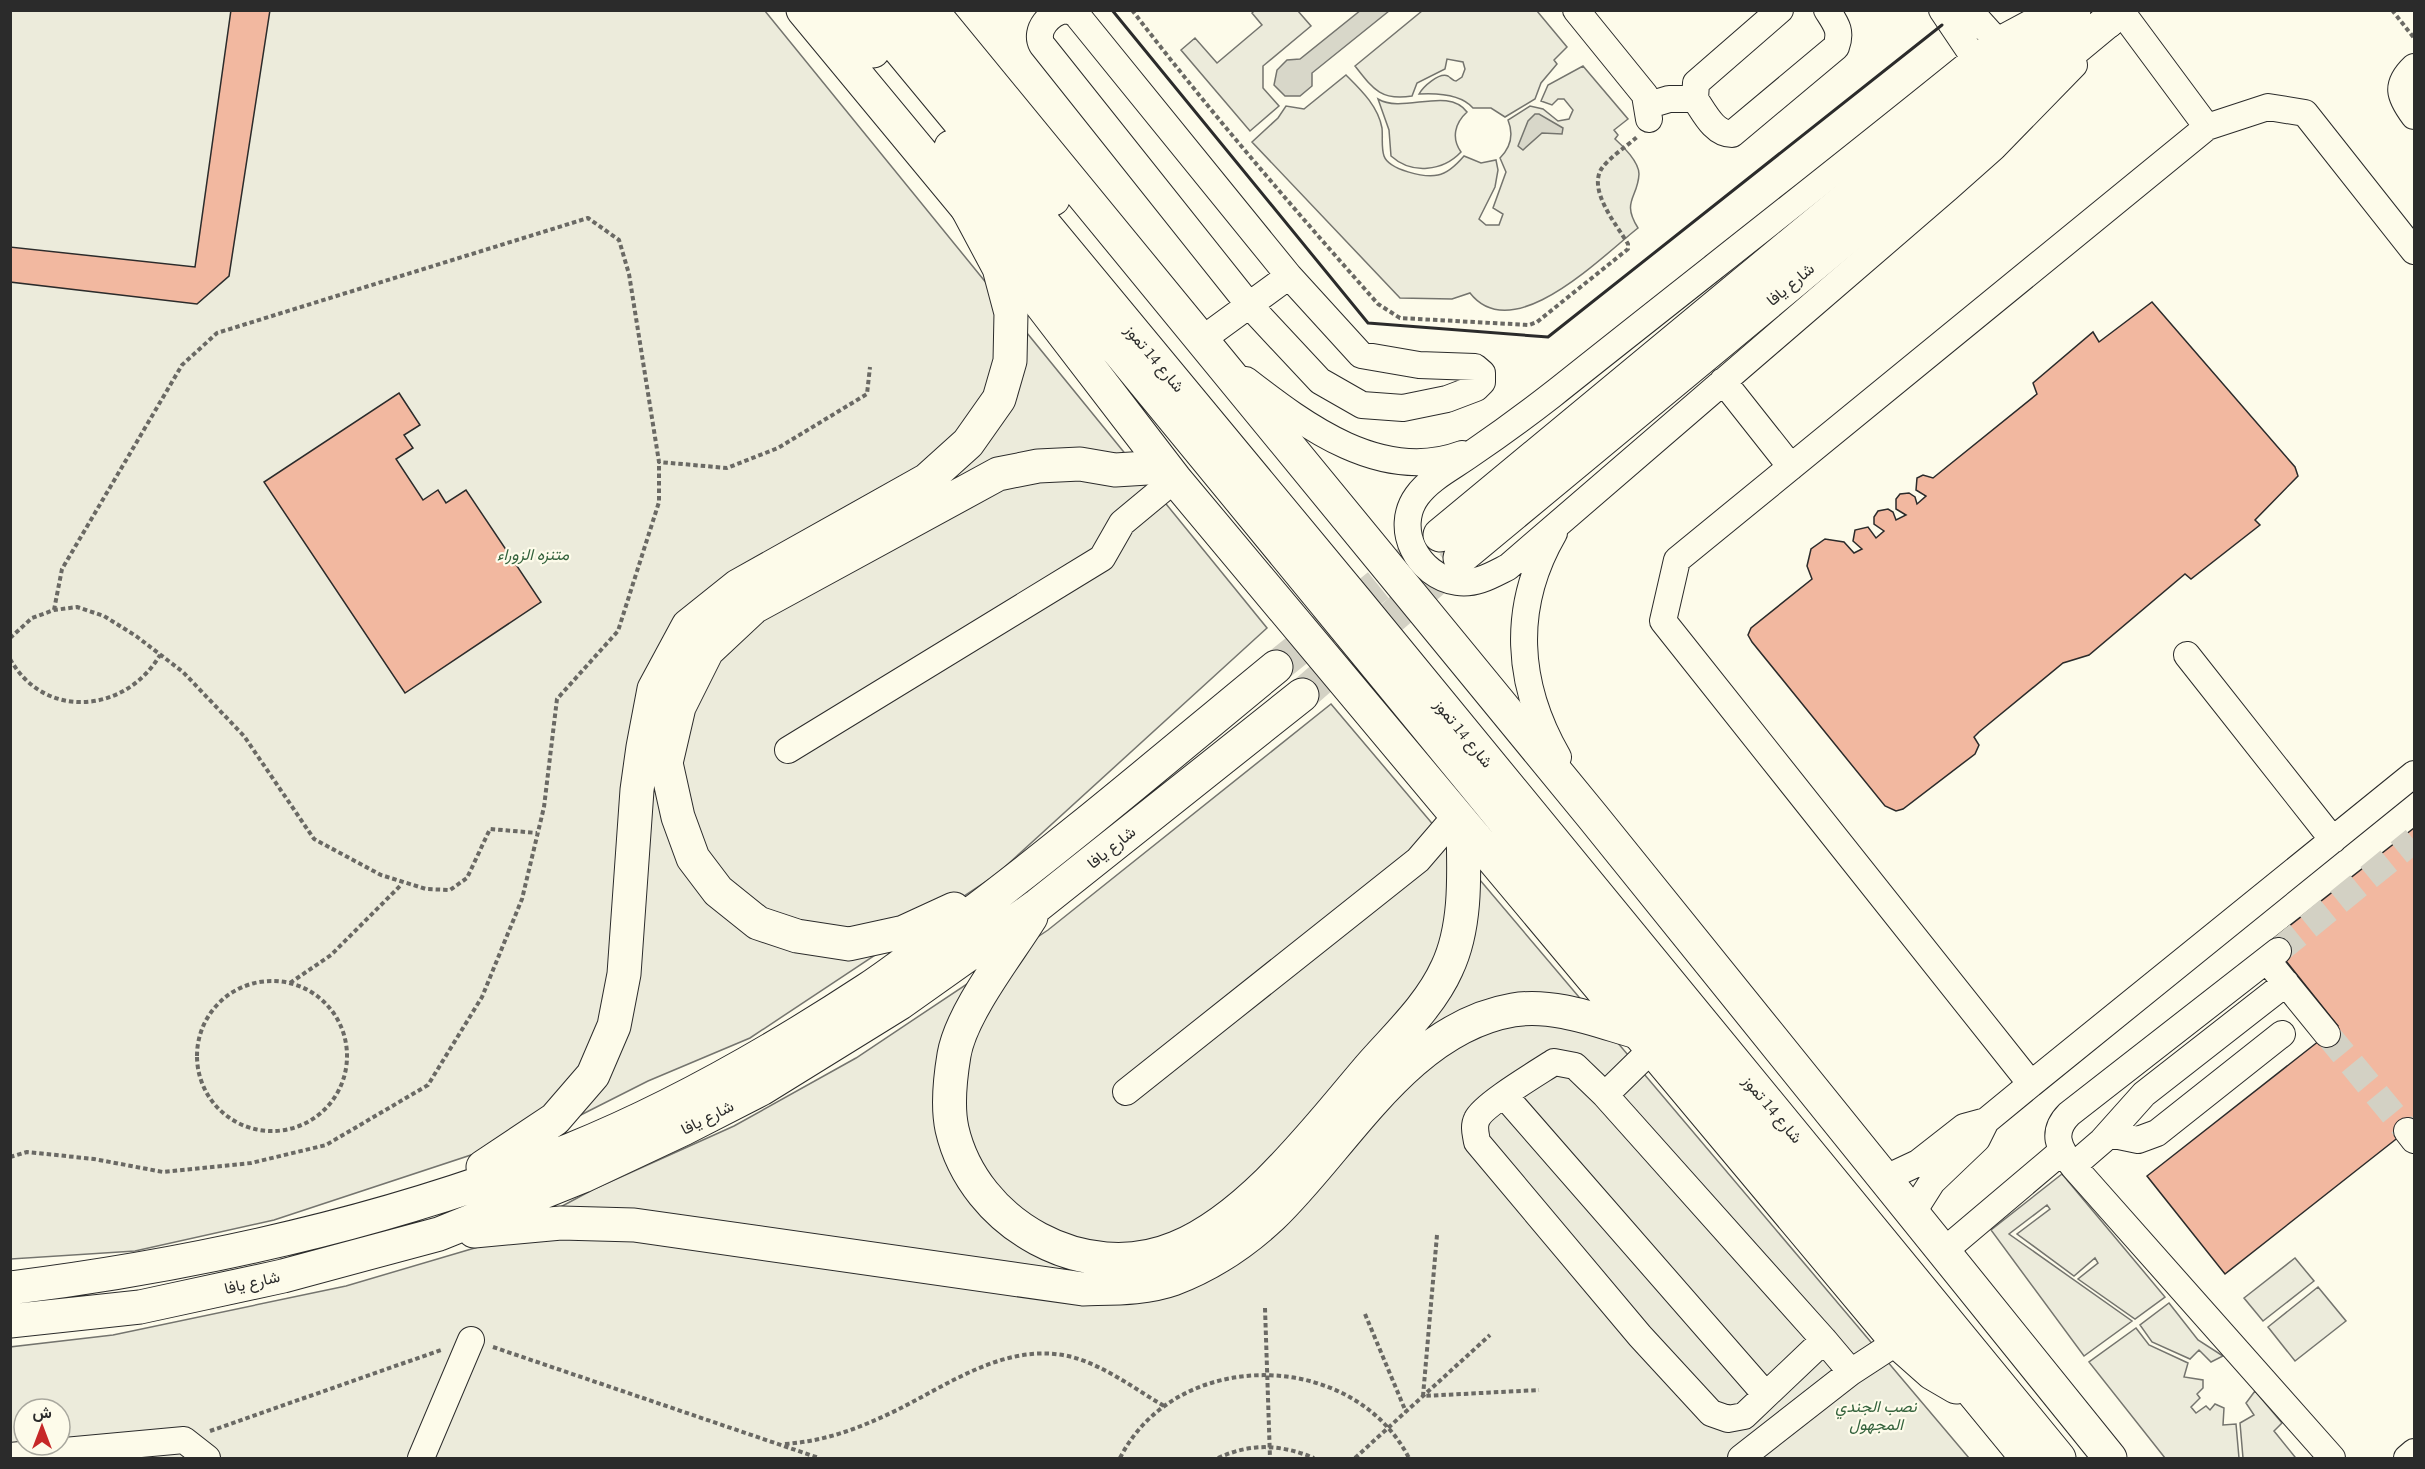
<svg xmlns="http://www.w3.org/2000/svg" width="2425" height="1469" font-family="'Source Serif 4',Vazirmatn,serif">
<rect width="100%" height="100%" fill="#fdfbea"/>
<path fill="#ecebdb" stroke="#74746e" stroke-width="1.5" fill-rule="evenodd" d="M1255 10 1298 11 1311 26 1263 66V88L1279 106 1250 131 1181 50 1195 38 1217 63 1262 25 1252 13Z
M10 11H765L1267 628 996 875 750 1038 648 1081 559 1126 274 1220 135 1251 11 1259Z
M1422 11H1537L1567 47 1554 60 1557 64 1541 83 1535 99 1505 117 1491 108H1473C1461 94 1437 93 1419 94 1423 87 1439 72 1448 76 1451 78 1453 81 1456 81L1462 77 1465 69 1463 62 1447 59 1445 69 1417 83 1412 96C1381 101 1373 89 1355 66Z
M1583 66 1628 119 1614 130 1618 135 1615 139C1623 146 1639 162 1639 174 1638 198 1621 201 1638 228 1601 257 1513 348 1470 293L1452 299 1400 298 1252 142 1278 118 1286 106 1304 109 1346 75C1361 90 1378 106 1382 128 1383 137 1381 147 1384 156 1389 170 1425 178 1438 175 1449 173 1458 163 1464 156L1481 163 1496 160 1498 170 1495 187 1479 219 1486 225H1499L1503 214 1493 208 1506 172 1500 158C1511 147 1514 135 1508 120L1530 106 1543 109 1558 121 1569 119 1573 110 1564 99H1558L1552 105 1541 101 1548 85Z
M1378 99C1403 114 1448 86 1467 112 1455 123 1451 138 1461 152 1443 171 1412 175 1391 156L1389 130Z
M1331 704 1969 1458H11L10 1347 113 1335 346 1286 495 1242 594 1189 734 1126 856 1058 1048 930ZM24 1409H60V1445H24Z
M2062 1174 2165 1297 2135 1319 2078 1279 2098 1263 2095 1258 2074 1276 2017 1234 2050 1209 2047 1205 2009 1234 2132 1321 2084 1356 1991 1230Z
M2295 1258 2314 1281 2263 1321 2244 1298Z
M2318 1287 2346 1321 2295 1361 2268 1327Z
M2169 1303 2198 1340 2223 1356 2211 1362 2199 1350 2190 1359 2152 1342 2140 1325Z
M2136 1328 2149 1345 2188 1363 2184 1377 2203 1380V1388L2197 1394 2200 1398 2191 1407 2196 1413 2206 1406 2210 1410 2215 1404 2224 1408 2223 1425 2236 1424 2239 1458H2165L2089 1362Z
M2255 1391 2282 1423 2274 1431 2295 1457 2293 1458H2243L2240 1423 2254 1415 2246 1403Z"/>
<path fill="#d8d7c9" stroke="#74746e" stroke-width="1.5" d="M1361 10 1389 11 1312 73V86L1300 96H1285L1274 85 1277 70 1287 60 1300 59Z
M1535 114H1539L1563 128 1562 134 1542 133 1523 150 1518 146 1528 121Z"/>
<path fill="#f2b8a0" stroke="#2b2b2b" stroke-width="1.5" d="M231 10H270L229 276 197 304 10 282V247L195 267Z
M2152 302 2295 467 2298 476 2255 520 2260 525 2191 579 2185 574 2089 655 2063 663 1979 732 1974 737 1979 745 1975 754 1903 809 1896 811 1885 806 1752 642 1748 635 1751 628 1812 579 1807 566 1811 549 1825 539 1844 542 1854 553 1862 549 1853 541 1855 530 1868 527 1876 538 1884 531 1874 524V517L1878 511 1888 509 1893 512 1896 520 1906 515 1896 509V499L1900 494 1909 493 1915 497 1917 504 1926 496 1916 490 1917 478 1923 475 1933 478 2037 394 2033 383 2093 332 2099 342Z
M399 393 420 425 404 435 413 448 396 459 423 500 438 490 446 503 466 490 541 602 405 693 264 482Z
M2414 828V1125L2225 1274 2147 1176 2338 1026 2270 941Z"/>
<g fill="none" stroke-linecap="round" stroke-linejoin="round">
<path stroke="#d3d1c4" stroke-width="26" stroke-dasharray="26 13" stroke-linecap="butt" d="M2278 951 2414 840
M2327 1034 2407 1131"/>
<path stroke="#d3d1c4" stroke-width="33" stroke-dasharray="33 16" stroke-linecap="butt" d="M1276 667 1416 555
M1302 695 1460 558"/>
<g stroke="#2b2b2b" stroke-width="28">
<path id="minor" d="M1066 10C1050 12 1034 30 1042 45L1249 305 1320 381 1362 405 1403 408 1447 399 1476 388 1482 382V373L1475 367 1419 365 1361 355 1289 276 1200 341
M1070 10 1077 15 1289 276
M1576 10 1645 95 1649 119
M1780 10 1696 83 1695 99C1704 112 1714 134 1732 134L1836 47C1842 31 1836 24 1827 10
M1942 10 1975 59
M1969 10 1997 41
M2055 10 1997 41C1850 161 1700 277 1552 395 1525 416 1499 435 1471 454 1453 467 1430 478 1417 496 1393 529 1418 576 1457 582 1476 585 1492 575 1508 567L1948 188 1994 147 2074 65
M2110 24 2121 11 2207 127 2268 107 2305 113 2414 251
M2414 67C2395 85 2399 96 2414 116
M1649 105 1669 99H1695
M1246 380C1305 426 1382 484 1462 454
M1723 381 1791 467
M1554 533C1511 607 1516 684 1558 757
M2187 655 2333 840
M788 750 1102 558 1122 523 1175 479
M2278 951 2069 1114C2051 1132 2058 1148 2073 1166L2332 1458
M2275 970 2327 1034
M2031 1084 2414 774
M1126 1092 1418 860 1455 817
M1504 1095 1766 1395
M1605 1095 1652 1049
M2407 1131 2414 1140
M2109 1134 2138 1140 2157 1133 2282 1034
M2073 1166 2102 1141 2144 1094 2286 983
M1886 1178 1918 1163 1964 1127 1986 1121
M1913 1212 1932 1182 1977 1139 1986 1121 2031 1084 1663 621 1677 560 2207 127
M1944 1251 2061 1152
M1824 1340 1744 1416 1728 1419 1711 1413 1640 1336 1477 1142C1476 1134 1473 1127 1477 1119 1483 1105 1539 1072 1554 1062L1575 1066 1605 1095 1824 1340 1851 1372
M10 1456 184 1440 207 1458
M421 1458 471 1340
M1741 1458 1851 1372 1897 1342
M2407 1458 2414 1452"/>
</g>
<g stroke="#2b2b2b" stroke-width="35">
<path id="major" d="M803 10 967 208 1175 479 1897 1342 1932 1373 1956 1387
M839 10 873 51
M867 10 1357 602 2059 1458
M900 10 1053 199
M931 10 1593 817 2110 1458
M951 147 2027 1458"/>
</g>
<g stroke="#2b2b2b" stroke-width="35">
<path id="highway" d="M1440 535 2074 10
M1460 558 2121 10
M954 909 904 932 849 944 797 936 758 923 718 891 693 858 678 817 666 763 679 707 707 651 754 607 998 474 1038 466 1080 464 1115 470 1164 467
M1031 917C1008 954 961 1013 954 1055 950 1079 947 1106 952 1129 974 1225 1085 1286 1176 1248 1251 1217 1317 1129 1369 1068 1396 1037 1430 1006 1447 968 1467 926 1464 872 1463 827
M483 1167 555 1119 593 1075 614 1026 624 974 637 790 643 747 654 689 688 626 738 586 927 480 968 443 999 399 1010 361 1011 313 999 268 967 208
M474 1231 561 1223 634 1225 1083 1289C1112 1288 1145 1289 1173 1279 1210 1265 1243 1243 1272 1216 1344 1147 1406 1028 1513 1010 1554 1003 1598 1021 1637 1032
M10 1288C201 1264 392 1221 570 1150 674 1108 775 1050 868 989 898 969 927 946 956 925 1066 843 1170 754 1276 667
M10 1321 140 1307 283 1276 439 1234 583 1176 683 1129 761 1089 900 1003 1038 905 1302 695"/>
</g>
<path stroke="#6a6964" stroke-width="4" stroke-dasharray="4.5 3" stroke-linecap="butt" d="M1132 10C1210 112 1293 208 1378 304L1400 318 1529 325 1537 322 1628 249V244C1617 225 1587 190 1602 168 1610 157 1627 146 1637 137
M2392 10 2414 38
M54 610 62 569 182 365 217 333 588 218 619 240 629 274 659 462 727 468 778 448 867 394 870 367
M10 638 32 618 54 610 77 607 104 616 136 636 183 672 244 736 314 839 381 875 426 889 450 890 467 878 490 829 537 833
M10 659C45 721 126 713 160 655
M197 1056a75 75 0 1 1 150 0a75 75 0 1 1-150 0Z
M290 983 331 955 402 884
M10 1157 27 1152 94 1159 163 1172 251 1163 326 1145 428 1085 482 997 522 899 544 807 557 699 618 631 659 502V462
M1437 1235 1423 1396 1539 1390
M1265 1308 1270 1458
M1365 1314 1406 1412
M493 1347 819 1458
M210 1431 441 1350
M785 1444C826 1441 860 1428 897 1410 951 1383 1008 1341 1072 1357 1105 1366 1135 1389 1164 1406
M1120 1458C1176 1347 1352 1348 1409 1458
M1218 1458C1251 1443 1280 1444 1314 1458
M1355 1458 1490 1335"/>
<use href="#minor" stroke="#fdfbea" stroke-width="26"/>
<use href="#major" stroke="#fdfbea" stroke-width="33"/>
<use href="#highway" stroke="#fdfbea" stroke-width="33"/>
<path stroke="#2b2b2b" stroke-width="3" d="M1112 10 1368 323 1548 337 1942 25"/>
</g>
<g text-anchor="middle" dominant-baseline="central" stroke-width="4.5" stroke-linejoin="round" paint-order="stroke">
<g font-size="16" fill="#2b2b2b" stroke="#fdfbea">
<text transform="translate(1790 284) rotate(-40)">شارع يافا</text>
<text transform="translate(1155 358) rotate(50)">شارع 14 تموز</text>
<text transform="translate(1464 733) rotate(51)">شارع 14 تموز</text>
<text transform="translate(1111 847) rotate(-39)">شارع يافا</text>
<text transform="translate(1773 1109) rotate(50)">شارع 14 تموز</text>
<text transform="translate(707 1117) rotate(-27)">شارع يافا</text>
<text transform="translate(252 1282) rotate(-13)">شارع يافا</text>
</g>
<g font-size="16" font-style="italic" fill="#34623c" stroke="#fdfbea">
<text x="533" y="554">متنزه الزوراء</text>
<text x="1876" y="1406">نصب الجندي<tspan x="1876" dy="18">المجهول</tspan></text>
</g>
</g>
<rect width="2425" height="1469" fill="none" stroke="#2b2b2b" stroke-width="24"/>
<g transform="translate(42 1427)"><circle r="28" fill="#fdfbea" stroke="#a9a89e" stroke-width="1.5"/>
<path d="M0-4.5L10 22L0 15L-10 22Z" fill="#c62828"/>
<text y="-9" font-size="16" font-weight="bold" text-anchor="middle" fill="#2b2b2b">ش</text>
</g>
</svg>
